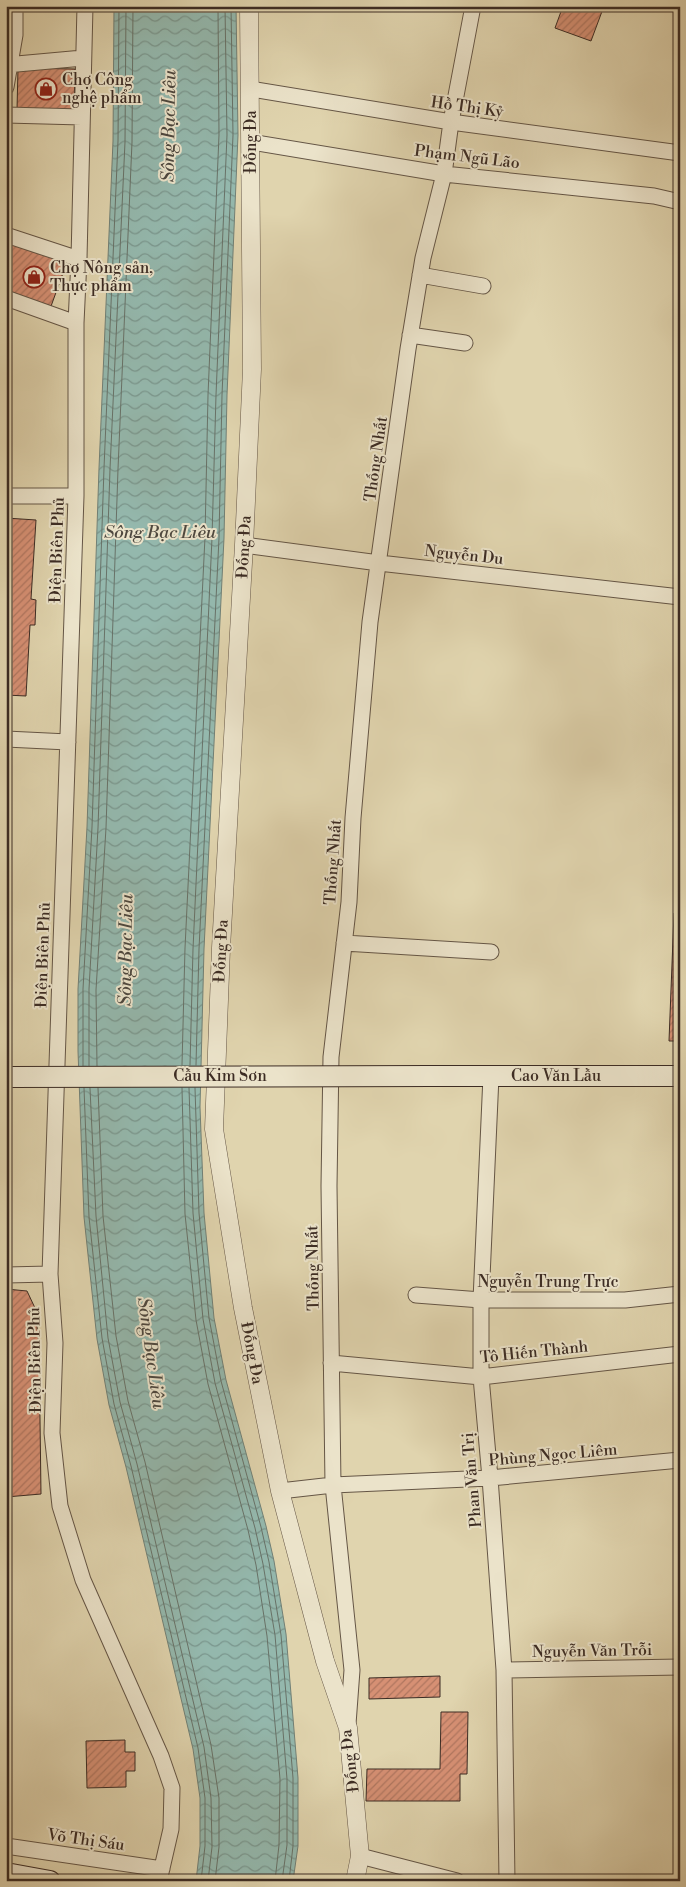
<svg xmlns="http://www.w3.org/2000/svg" width="686" height="1887" font-family="'Libre Bodoni',serif">
<defs>
<pattern id="water-waves" width="16" height="10" patternUnits="userSpaceOnUse" patternTransform="scale(1.25)"><rect width="16" height="10" fill="#94b8ad"/><path d="M0 5q4-4 8 0t8 0" fill="none" stroke="#7a968d"/></pattern>
<pattern id="building-hatch" width="6" height="6" patternUnits="userSpaceOnUse" patternTransform="scale(1.25)"><rect width="6" height="6" fill="#d69074"/><path d="M-1 1l2-2M0 6l6-6M5 7l2-2" fill="none" stroke="#af765f"/></pattern>
</defs>
<rect width="100%" height="100%" fill="#e0d4ae"/>
<filter id="stains"><feTurbulence type="fractalNoise" baseFrequency=".004" numOctaves="4"/><feColorMatrix values="0 0 0 0 .2 0 0 0 0 .09 0 0 0 0 .02 0 0 0 .5 -.17"/></filter>
<radialGradient id="worn" r=".72"><stop offset=".6" stop-color="#630" stop-opacity="0"/><stop offset="1" stop-color="#630" stop-opacity=".3"/></radialGradient>
<path fill="url(#water-waves)" stroke="#718076" d="M114 6H236L238 135 227 395 224 538 204 949 200 1107 204 1213 214 1318 226 1380 266 1526 274 1561 286 1634 298 1778V1846L293 1881H196L200 1846V1798L193 1749 126 1467 109 1405 97 1339 84 1217 78 1051V989L87 827 99 468 113 141Z"/>
<g fill="none" stroke-linecap="round" stroke-linejoin="round">
<path stroke="#687268" stroke-width="1" d="M182 1065 185 948 205 537 208 395 219 135 218 6
M190 1065 193 949 212 538 216 395 227 135 225 6
M196 1065 199 949 219 538 222 395 233 135 231 6
M83 1066V989L92 827 104 468 118 141 119 6
M89 1066V989L98 828 110 469 125 142 126 6
M97 1066 96 990 106 828 118 469 132 142 133 6
M84 1088 89 1217 102 1338 114 1404 131 1466 198 1748 205 1798V1846L201 1881
M90 1088 96 1216 108 1338 120 1402 137 1464 204 1747 211 1798 212 1847 208 1881
M98 1088 103 1216 116 1336 128 1401 145 1462 211 1745 219 1798V1847L215 1881
M182 1088 185 1214 196 1320 208 1384 248 1530 256 1565 267 1636 280 1779 279 1845 275 1881
M189 1088 193 1213 203 1319 215 1383 255 1528 263 1564 275 1635 287 1779V1845L282 1881
M195 1088 199 1213 209 1318 221 1381 261 1527 269 1562 281 1635 293 1778V1846L289 1881"/>
</g>
<path fill="url(#building-hatch)" stroke="#3c2c24" d="M563 6H604L591 41 555 28Z
M18 68 75 69 74 110H17Z
M6 240 67 262 50 309 6 293Z
M6 518 36 520 31 599 36 600 35 625H30L26 696 6 695Z
M674 913H680V1041H669Z
M6 1289 27 1291 35 1308 39 1345 41 1494 6 1497Z
M440 1676V1697L369 1699V1678Z
M441 1712H468L467 1774H460V1801H366L367 1769H440Z
M125 1740V1752H135V1771H126V1787L87 1788 86 1741Z"/>
<g fill="none" stroke-linecap="round" stroke-linejoin="round">
<g stroke="#655646" stroke-width="17">
<path id="minor" d="M85 6 79 259 76 323V496L50 1274 55 1343 52 1433 60 1506 83 1580 161 1756 172 1788 171 1829 159 1881
M6 65 83 58
M6 87 15 35V6
M251 89 451 122 680 153
M6 115 82 117
M251 142 444 174 654 196 680 202
M6 235 79 259
M420 275 483 286
M6 298 76 323
M410 335 465 343
M6 496H76
M244 545 379 563 680 597
M6 739 68 742
M344 943 491 952
M491 1076 481 1300V1377L490 1478 504 1670 507 1881
M6 1275 50 1274
M416 1295 481 1300H625L680 1294
M331 1363 481 1377 680 1354
M280 1491 333 1485 490 1478 680 1460
M504 1670 680 1667
M348 1724 352 1670 333 1485 329 1186 331 1057 349 902 353 818 370 622 408 349 423 258 444 174 451 122 473 6
M6 1846 162 1869
M360 1856 457 1881"/>
</g>
<g stroke="#655646" stroke-width="19">
<path id="tertiary" d="M249 6 252 369 244 545 221 948 214 1129 243 1308 280 1491 325 1661 348 1728 360 1856 355 1881"/>
</g>
<g stroke="#3c2c24" stroke-width="22">
<path id="secondary" d="M433 1076H680
M6 1873 50 1881"/>
</g>
<use href="#minor" stroke="#ebe3ca" stroke-width="15"/>
<use href="#tertiary" stroke="#ebe3ca" stroke-width="18"/>
<use href="#secondary" stroke="#ebe3ca" stroke-width="20"/>
<g stroke="#3c2c24" stroke-width="22" stroke-linecap="butt">
<path id="secondary-bridge" d="M6 1077 433 1076"/>
</g>
<use href="#secondary-bridge" stroke="#ebe3ca" stroke-width="20"/>
</g>
<defs>
<g id="shop-ring" transform="scale(1.125)"><circle r="9.5" fill="#ebe3ca" stroke="#8f2418" stroke-width="1.5"/><path d="M-5-2.5h2.3a2.7 3.5 0 0 1 5.4 0H5L5.5 6h-11ZM-1.5-2.5h3a1.5 2.3 0 0 0-3 0Z" fill="#8f2418"/></g>
</defs>
<g fill-rule="evenodd">
<use href="#shop-ring" x="46" y="89"/>
<use href="#shop-ring" x="34" y="277"/>
</g>
<g text-anchor="middle" dominant-baseline="central" stroke-width="4" stroke-linejoin="round" paint-order="stroke">
<g font-size="16" fill="#3c2c24" stroke="#ebe3ca" text-anchor="start">
<text x="62" y="80">Chợ Công<tspan x="62" dy="18">nghệ phẩm</tspan></text>
<text x="50" y="268">Chợ Nông sản,<tspan x="50" dy="18">Thực phẩm</tspan></text>
</g>
<g font-size="16" fill="#3c2c24" stroke="#ebe3ca">
<text transform="translate(467 107) rotate(8)">Hồ Thị Kỷ</text>
<text transform="translate(251 142) rotate(-90)">Đống Đa</text>
<text transform="translate(467 157) rotate(7)">Phạm Ngũ Lão</text>
<text transform="translate(376 459) rotate(-82)">Thống Nhất</text>
<text transform="translate(244 547) rotate(-87)">Đống Đa</text>
<text transform="translate(57 550) rotate(-88)">Điện Biên Phủ</text>
<text transform="translate(464 555) rotate(6)">Nguyễn Du</text>
<text transform="translate(333 862) rotate(-86)">Thống Nhất</text>
<text transform="translate(221 951) rotate(-87)">Đống Đa</text>
<text transform="translate(43 955) rotate(-88)">Điện Biên Phủ</text>
<text x="220" y="1076">Cầu Kim Sơn</text>
<text x="556" y="1076">Cao Văn Lầu</text>
<text transform="translate(313 1268) rotate(-91)">Thống Nhất</text>
<text x="548" y="1282">Nguyễn Trung Trực</text>
<text transform="translate(534 1352) rotate(-6)">Tô Hiến Thành</text>
<text transform="translate(252 1353) rotate(79)">Đống Đa</text>
<text transform="translate(35 1360) rotate(-91)">Điện Biên Phủ</text>
<text transform="translate(553 1455) rotate(-5)">Phùng Ngọc Liêm</text>
<text transform="translate(472 1480) rotate(-95)">Phan Văn Trị</text>
<text transform="translate(592 1651) rotate(-1)">Nguyễn Văn Trỗi</text>
<text transform="translate(350 1761) rotate(-97)">Đống Đa</text>
<text transform="translate(86 1840) rotate(8)">Võ Thị Sáu</text>
</g>
<g font-size="18" font-style="italic" fill="#4e483f" stroke="#ebe3ca">
<text transform="translate(169 126) rotate(-89)">Sông Bạc Liêu</text>
<text x="160" y="532">Sông Bạc Liêu</text>
<text transform="translate(126 950) rotate(-89)">Sông Bạc Liêu</text>
<text transform="translate(151 1353) rotate(82)">Sông Bạc Liêu</text>
</g>
</g>
<rect width="686" height="1887" fill="none" stroke="#e0d4ae" stroke-width="25"/>
<rect x="8" y="8" width="671" height="1872" fill="none" stroke="#3c2c24" stroke-width="2.5"/>
<rect x="12" y="12" width="661" height="1862" fill="none" stroke="#3c2c24"/>
<rect width="100%" height="100%" filter="url(#stains)"/>
<rect width="100%" height="100%" fill="url(#worn)"/>
</svg>
